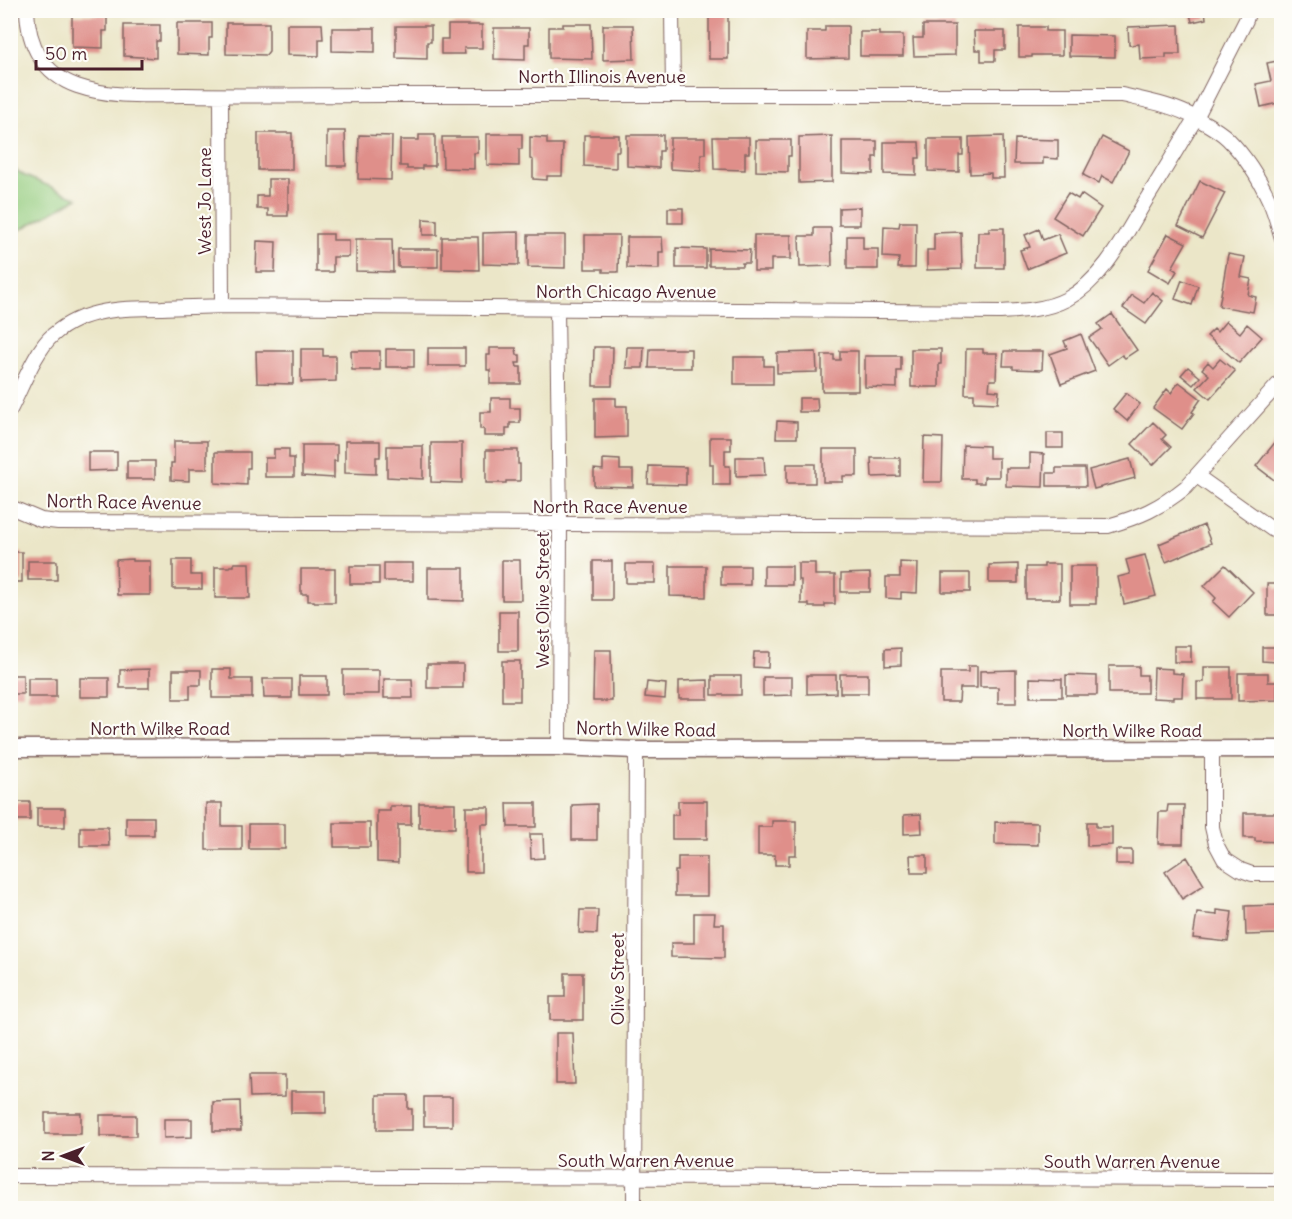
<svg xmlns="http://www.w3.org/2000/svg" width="1292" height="1219" font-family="Delius,sans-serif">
<rect width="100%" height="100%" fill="#fdfcf7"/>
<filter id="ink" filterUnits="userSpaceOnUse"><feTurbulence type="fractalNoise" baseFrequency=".0167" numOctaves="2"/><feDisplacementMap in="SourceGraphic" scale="12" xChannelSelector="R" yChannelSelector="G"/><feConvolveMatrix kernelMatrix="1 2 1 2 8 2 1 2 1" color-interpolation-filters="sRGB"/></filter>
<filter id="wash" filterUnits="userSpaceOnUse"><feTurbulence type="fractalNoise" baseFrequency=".008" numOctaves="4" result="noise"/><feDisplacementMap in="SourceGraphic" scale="24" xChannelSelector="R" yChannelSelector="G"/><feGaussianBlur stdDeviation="1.35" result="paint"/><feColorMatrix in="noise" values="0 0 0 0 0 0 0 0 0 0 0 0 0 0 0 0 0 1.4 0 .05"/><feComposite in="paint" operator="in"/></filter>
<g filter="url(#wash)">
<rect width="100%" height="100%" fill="#ebe6c8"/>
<path fill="#94cc7f" stroke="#6f7655" stroke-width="1.5" d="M11 167 25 176 78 198 11 235Z"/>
<g id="blocks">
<path fill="#df8f8a" d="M1189 10H1205L1206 19 1192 22Z
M709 12H728V59H709Z
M72 15H107V31H103V48L72 47Z
M177 23H212V38H209V55L177 54Z
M226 23H269V51L266 55 226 54Z
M287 24H322L323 39H319V56L287 55Z
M563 24H591L592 59 549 58V27H563Z
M124 25H160V41H156V58L124 56Z
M448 25H482V48H464L465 54H441V39H448Z
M603 25H633L634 59 603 60Z
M923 25H955V55L914 56 913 38H923Z
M1179 25 1180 54H1166V58L1140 59 1139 44 1129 45 1128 27Z
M396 26H431V42H427V59L396 58Z
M825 26H848V58L807 59V31H825Z
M1019 27H1046V31H1062V55H1032V57H1019Z
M332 28H375V52L332 51Z
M494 28H529V44H525V60L494 59Z
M974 31H1005V50H995V61H981V50H975Z
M860 32H879V35H903V56H860Z
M1069 35 1115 36V57L1069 56Z
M1282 60V102L1261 107 1256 84 1271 81 1267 63Z
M327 131H345L346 166H327Z
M258 133H292V170H258Z
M487 134H522V149H519V166L487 165Z
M359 135 392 136 391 180 358 179Z
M419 135H435V166H422V169H407V166H400V140H419Z
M584 135H619V151H616V168L584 166Z
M627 135H663V151H659V168L627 166Z
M832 136V182L799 183V137Z
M1003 136 1004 178H991V173L970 174 969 137Z
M442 137H478V153H474V169L443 168Z
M530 137 547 138V144H563L562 176H547V180L533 179V160L530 159Z
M713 137H749V153H745V170L714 169Z
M1102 137 1129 151 1113 182 1102 176 1099 183 1083 175Z
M670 138H705V154H701V171L670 169Z
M928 139H963V155H959V172L928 171Z
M1015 139 1058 140V159L1043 158V164H1014Z
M756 140H791V156H788V172L756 171Z
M842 141H877V157H873V174L842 173Z
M884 142H919L920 158H916V175L884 174Z
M268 179H288V216H268V209H257V196H268Z
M1200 181 1225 193 1202 238 1178 226Z
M1068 193 1078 199 1081 194 1101 208 1083 236 1053 217Z
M860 207V225H839V208Z
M668 208H683V223H668Z
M423 219 437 220V235H423Z
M900 222H916L915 268H898L899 258 883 257 884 226 899 227Z
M814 228H831L832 266 800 267 799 236H814Z
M989 228H1004V268H977L978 232H989Z
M1039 229 1043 240 1058 234 1066 253 1027 269 1020 250 1030 247 1025 235Z
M519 232V265L483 264V233Z
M961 232 962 269 927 270V250H934V233Z
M316 234H333V240H349V257H333V272H316Z
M1168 234 1186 243 1172 268 1177 271 1170 283 1148 270Z
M528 235H565V268L528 267Z
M585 235H619L618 272H603V269H585Z
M754 235H791V259H771V271H754Z
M847 236H863V249H878V269H847Z
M442 237H478L479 270 442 269Z
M627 237H662L663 252H659V269L627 268Z
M356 239H392L393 272 356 271Z
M257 241 276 242 275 272H256Z
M676 248 706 249V268H676Z
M398 249H438V267H398Z
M709 249 750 250 749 263H742V266H709Z
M1228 254 1245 257 1241 277 1251 279 1248 295 1256 297 1253 312 1219 306Z
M1182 280 1198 286 1192 305 1175 299Z
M1152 292 1163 301 1146 324 1123 308 1132 295 1144 303Z
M1112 314 1137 350 1125 358 1122 355 1108 365 1089 338 1102 329 1098 324Z
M1226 321 1240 333 1247 324 1262 337 1239 363 1207 336 1214 329 1217 332Z
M1081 334 1095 371 1061 384 1050 354 1067 348 1064 341Z
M594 347H613L612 386H593Z
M627 347H644L643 368H626Z
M428 348H465V366H428Z
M490 348H516L517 355H520V363H516L517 367H521V384H490V370H487V355H490Z
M301 349H323V356H336V381L301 382Z
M386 349H414V367H386Z
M650 349H691V368H649Z
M911 349H941V364H939V387H911Z
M966 349H983V353H997L996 380H990L989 390 999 391 998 403 974 402V394H965Z
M256 351H293V384L257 383Z
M351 351H380V370H352Z
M840 351H858V391H822V355H834V360H840Z
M1004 351H1043L1042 370 1013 369V366H1003Z
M816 352 817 372 777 373V353Z
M865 356H901V371H897V388L865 387Z
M734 357H764V366H773V384H734Z
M1220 359 1235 371 1210 399 1197 388 1209 375 1202 369 1208 362 1213 367Z
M1188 367 1200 377 1193 385 1181 375Z
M1179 382 1201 399 1192 412 1194 413 1182 429 1153 408 1167 389 1171 393Z
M1126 393 1140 404 1127 421 1113 409Z
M491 398H510V408H520V423H510V428H506V436H484V429H480V412H491Z
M595 398H616V406H627V437L595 438Z
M799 398H817L818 412H799Z
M777 421 797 422V438H776Z
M1153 422 1166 435 1162 439 1171 447 1153 465 1132 444Z
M1047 433H1063V448H1047Z
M710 437H731V450H725V466H730V485H713V464H710Z
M924 437 943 438 942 482H923Z
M1277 440 1282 443V486L1256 466Z
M174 441H207V469H189V481L171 480V463H174Z
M345 441H380V457H376V474L345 473Z
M431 443H462V483L431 482Z
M302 445H337V461H334V478L302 476Z
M963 445 989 446V458H999V477H984V483H975V479H962Z
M387 446H423V479L387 477Z
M274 449H289V458H294V477H265V458H274Z
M823 449H857V476H843V482H823Z
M486 450H518V464H520V481H506V483H486Z
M88 452H117V470L88 471Z
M215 452H250V468H247V485L215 483Z
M1030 453 1044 454 1043 487 1006 486V468H1030Z
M736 457H764L765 475 736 476Z
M871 458H900V476L872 477Z
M603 459 620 460V470H633V487L594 486V469L603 470Z
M1130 459 1135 478 1094 489 1089 470Z
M127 461H155V479H127Z
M787 464H815V483H787Z
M649 466 686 467V485L648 484Z
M1056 468H1085L1086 486H1047V473H1056Z
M1204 525 1211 543 1166 562 1159 544Z
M10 552H22V582H10Z
M1145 555 1156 596 1124 604 1118 577 1130 574 1126 560Z
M133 559V561H150V595H117L116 560Z
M173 560H191V575H202V589H173Z
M502 560H520L521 600H502Z
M28 561H57V580H28Z
M593 561H612V600H593Z
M900 562 918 563 917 593 901 592V599L886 598V577H900Z
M234 563H249L250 598H215V567H230V566H234Z
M384 563H413V581H384Z
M798 563H815V575H835V604H825V607H809V604H801V580H798Z
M626 564H655V583H626Z
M1018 564V583H989V565Z
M1044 564H1060V599H1026V567H1044Z
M1225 565 1253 592 1229 617 1213 602 1216 598 1204 586Z
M350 566H379V584H350Z
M670 566H706V597L670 596Z
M721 566H750V585H721Z
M764 566H792V585H764Z
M1070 566H1096V604H1070Z
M428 568H464V601L428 600Z
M301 569H335V602H314V601H308V594H301Z
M870 573V592H841V574Z
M942 573H970V592H942Z
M1267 584H1276V588H1282V615H1267Z
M499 611H518V651H499Z
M1174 646H1191V662H1174Z
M1262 647H1276V662L1262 661Z
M901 648V665L885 666V649Z
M594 650H611L612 701H593Z
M754 652H769L768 668 753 667Z
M502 661H520V701H502Z
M427 664H463V688H427Z
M968 666H977V688H960L959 702H941V672H968Z
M1109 666H1139V675H1147V693H1109Z
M1204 667H1231V699H1197V682H1204Z
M1154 668 1172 669V673L1183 674 1182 697H1173V699L1153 698Z
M149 669V688H120V670Z
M212 669H231V679H252V698H212Z
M173 670H201V685H190V699H173Z
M343 670H379V694H343Z
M1016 670V703H998V687H980V671Z
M1238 673H1268V682H1277V700L1238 701Z
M840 674H868V693H840Z
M10 675H23V694H10Z
M807 675H836V693L807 694Z
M1066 675 1097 676V695H1066Z
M299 676H327V695H299Z
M712 676H741V695H712Z
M763 677H792V695L763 696Z
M28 678H56V697H28Z
M80 678H109V697H80Z
M1030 678 1062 679V697H1030Z
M263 679H292V698H264Z
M384 679H412L413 698H384Z
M708 680V699H679V681Z
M647 682 666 684 665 699 645 697Z
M678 801H707V839H672V815H678Z
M10 802H30V820H10Z
M206 803H222V826H242V850H206Z
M419 803H455V828H419Z
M507 803H536V827H508Z
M597 804V840H572V805Z
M1168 805H1184L1183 844H1158L1159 812H1167Z
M390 806H411V825H398V863L377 862V811H390Z
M466 807H489V824H481V872H466Z
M37 808H65V827H37Z
M1244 813H1281L1280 842 1255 841V838H1244Z
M921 814 922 833 904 834V815Z
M126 817H154V835H126Z
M772 821H796V855H789V865H775V855H758V827H772Z
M995 822 1038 823V845L995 844Z
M1087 822H1096V827H1112V845L1087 846Z
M334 823H370V847H334Z
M249 824H285V849H249Z
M80 827H108L109 846H80Z
M530 834H543L544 858 531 859Z
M1116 850H1132V864H1116Z
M910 855H927V873H911Z
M678 857H707V896H675V871H678Z
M1187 857 1204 885 1182 899 1165 872Z
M1279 905V934L1246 935 1245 906Z
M580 910H598L597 934 579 933Z
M1217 910 1232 912 1228 942 1193 938 1197 913 1217 915Z
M694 913H715L714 924H724V958L671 957V943H694Z
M565 973H583V1020H550V997H565Z
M556 1033H573L575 1084H556Z
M249 1075H285V1096L250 1097Z
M291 1091H326V1113H291Z
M377 1095H408V1109H412V1130H377Z
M424 1097H452V1126H424Z
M240 1101 241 1131H213V1102Z
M45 1113H81V1134H45Z
M100 1115H136V1136H100Z
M164 1119H192V1137L164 1138Z"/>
</g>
</g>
<g filter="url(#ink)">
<use href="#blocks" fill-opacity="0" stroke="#826562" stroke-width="1.5"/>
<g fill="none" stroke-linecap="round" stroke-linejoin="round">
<g stroke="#826562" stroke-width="16">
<path id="minor" d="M672 10 673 93
M1249 10 1246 20 1196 118C1207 124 1219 130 1228 139 1245 156 1260 180 1270 202 1275 213 1278 226 1282 238
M221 96 222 306
M557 309 560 524 559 747
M10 410C21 389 36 349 53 335 83 308 125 308 162 308 182 307 202 307 222 306L1000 312C1022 311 1046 310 1067 299 1104 279 1125 235 1146 200 1163 173 1179 145 1196 118 1172 105 1148 101 1122 95 877 94 632 94 386 95 319 95 252 96 185 95 149 95 112 98 77 86 43 74 28 45 27 10
M1197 476 1273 530
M10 507 41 520 58 522 1108 526C1139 517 1160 508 1186 487L1282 380
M1212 749V827L1216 844 1224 859 1241 870 1252 874H1282
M10 1176 1282 1179
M634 1208 636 750"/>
</g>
<g stroke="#826562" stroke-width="19">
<path id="tertiary" d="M10 748 559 747 636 750 1282 749"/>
</g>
<use href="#minor" stroke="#fff" stroke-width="14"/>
<use href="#tertiary" stroke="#fff" stroke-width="16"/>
</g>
</g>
<g text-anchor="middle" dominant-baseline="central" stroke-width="4.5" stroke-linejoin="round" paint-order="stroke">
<g font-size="18" fill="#4a1f2b" stroke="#fdfcf7">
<text x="602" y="76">North Illinois Avenue</text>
<text transform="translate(204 201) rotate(-90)">West Jo Lane</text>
<text x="626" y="291">North Chicago Avenue</text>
<text transform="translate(124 502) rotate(1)">North Race Avenue</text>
<text x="610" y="506">North Race Avenue</text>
<text transform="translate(542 600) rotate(-90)">West Olive Street</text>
<text x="160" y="728">North Wilke Road</text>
<text transform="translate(646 729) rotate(1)">North Wilke Road</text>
<text x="1132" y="730">North Wilke Road</text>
<text transform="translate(617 979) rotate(-90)">Olive Street</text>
<text x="646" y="1160">South Warren Avenue</text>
<text x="1132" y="1161">South Warren Avenue</text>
</g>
</g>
<rect width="1292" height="1219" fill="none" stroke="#fdfcf7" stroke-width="36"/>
<g transform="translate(63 1156) rotate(270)" stroke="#fdfcf7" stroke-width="4.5" paint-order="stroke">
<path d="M0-4.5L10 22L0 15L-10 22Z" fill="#4a1f2b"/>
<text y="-9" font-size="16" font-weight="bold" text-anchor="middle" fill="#4a1f2b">N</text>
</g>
<path d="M36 60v9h106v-9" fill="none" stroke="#4a1f2b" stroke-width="3"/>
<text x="45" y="60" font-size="18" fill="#4a1f2b" stroke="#fdfcf7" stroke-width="4.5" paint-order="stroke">50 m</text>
</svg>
